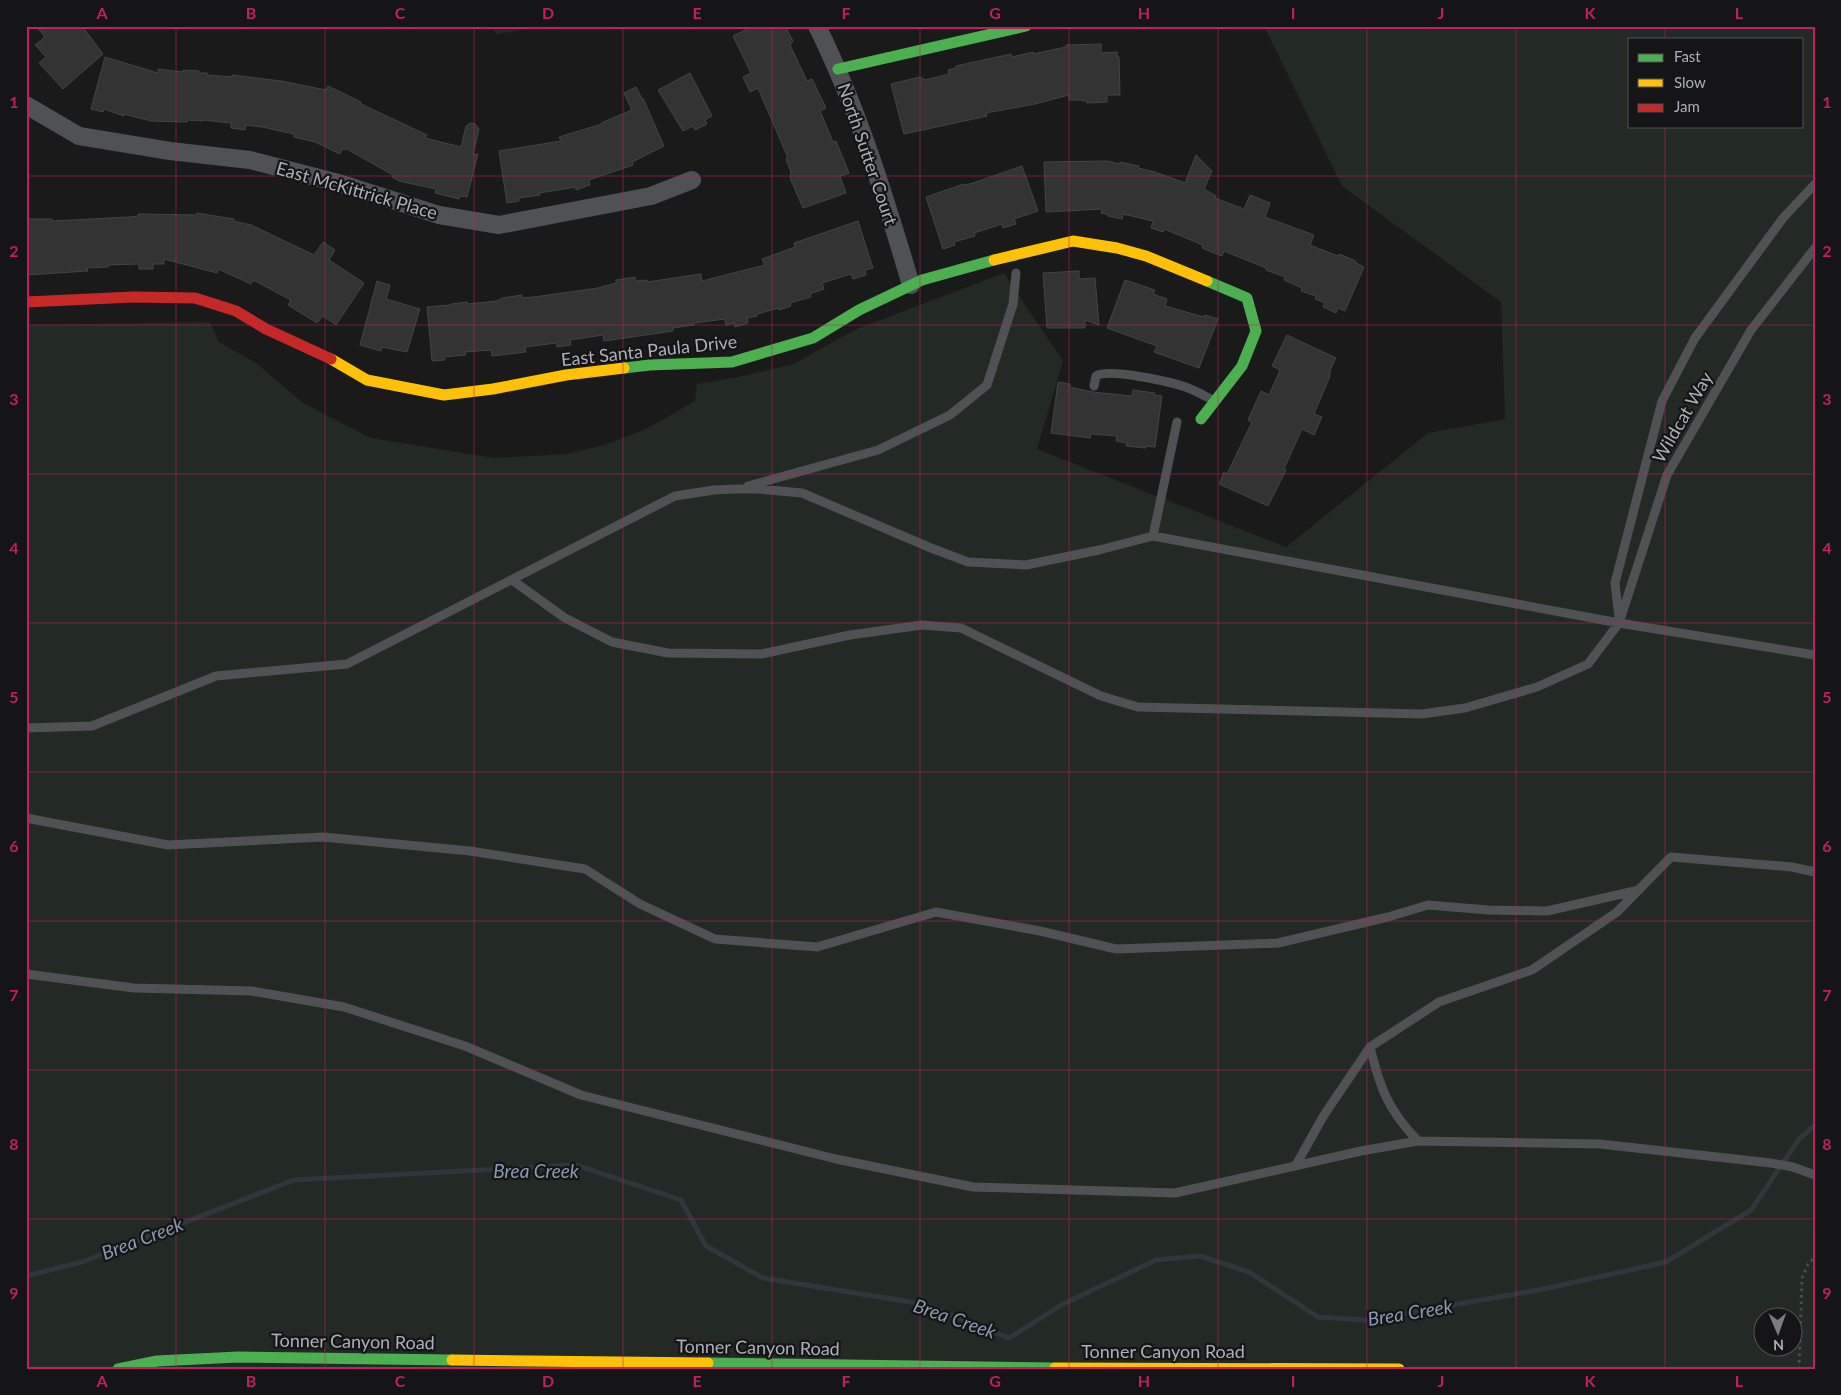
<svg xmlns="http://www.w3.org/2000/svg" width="1841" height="1395" font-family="Lato,sans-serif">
<rect width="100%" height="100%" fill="#1a1a1a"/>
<path fill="#232924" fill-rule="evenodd" d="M490 26H546L497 34Z
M1264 26H1815V1369H26V325L210 322 219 342 256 363 303 403 371 438 494 458 567 454 604 445 646 429 695 401 697 384 738 377 794 364 854 330 1004 273 1063 361 1037 449 1286 547 1428 433 1505 419 1501 302 1342 186ZM1630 39H1802V126H1630ZM1764 1318H1794V1348H1764Z"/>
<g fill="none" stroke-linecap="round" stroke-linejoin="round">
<path stroke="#31363d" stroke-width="5" d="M26 1276 82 1262 294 1180 576 1165 681 1200 706 1246 763 1278 923 1304 1009 1338 1063 1304 1156 1260 1200 1256 1249 1272 1318 1317 1366 1320 1539 1290 1666 1262 1751 1210 1799 1139 1815 1125"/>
</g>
<path fill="#333334" stroke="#434446" d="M36 26H82L103 54 63 89 39 63 46 57 35 45 45 37Z
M753 26H785L793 41 790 45 807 81 812 79 826 108 820 111 833 142 836 141 849 173 840 176 846 193 803 208 790 178 791 172 786 159 788 158 758 88 750 92 743 77 751 73 733 36Z
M1101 44V53L1117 52V57H1119L1120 95H1107V102L1087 103V101H1082V100H1069V95L1035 104 986 113 987 116 904 134 891 84 920 77 925 80 949 74 948 70 956 68V66L1011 54 1012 57 1033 52V54L1066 47V45Z
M105 57 158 73V69L183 72V70L199 71V73H207V75L232 77V75L281 81 326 90 328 86 361 102V104L427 135 425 138 461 147 466 126 470 123 475 124 479 129 473 155 478 154 467 197 460 196 459 199 435 193 436 189 399 181 392 177 393 175 345 148V150L342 149 340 154 315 142 294 137V134L262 127 246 125 245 130 231 128V123L203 120V121L187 120V122L151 121 124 114V116L104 109 103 112 91 109Z
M690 73 712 116 705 120 707 124 695 130 693 126 683 131 658 90Z
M636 87 642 99 643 98 664 146 632 162 633 165 589 180 590 185 576 190V187L539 193 540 195 519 198V201L507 203 499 151 561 141 559 137 602 124 601 123 632 110 624 93Z
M1196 155 1212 171 1204 189 1216 196 1215 198 1244 209 1250 195 1270 203 1265 217 1314 235 1310 245 1338 256 1339 254 1356 261V263L1364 267 1345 311 1338 308 1336 313 1323 307 1325 303 1315 299 1316 296 1301 291 1302 288 1284 280 1285 277 1266 270V268L1224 251 1222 256 1202 248 1203 245 1164 229 1163 232 1151 228 1153 221 1123 214 1122 219 1108 216 1109 215 1101 213 1102 209 1046 212 1044 162 1107 161 1120 164V162L1139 166 1138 168 1155 172 1185 183Z
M1022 166 1038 211 1014 219 1016 224 1003 228 1002 224 974 233 975 236 954 242 955 245 943 249 926 197 964 184 965 185 973 183Z
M197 213 234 219 233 221 251 225 314 255 323 242 335 250 329 260 364 283 336 325 323 316 317 323 288 305 291 300 253 280 251 284 218 269 217 273 164 259V264H153V269H139V264L108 265V267L87 268 88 271 26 275V219H52V221L129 217 139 216 138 214 196 215Z
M858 221 873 268 865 270 866 275 853 279 851 274 822 283 824 289 810 294 811 297 790 303 791 306 779 310V308L757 314V316L747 318 748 323 735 327 734 323 726 325 725 319 694 323V325L673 328V331L639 336 604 341 603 335 570 340 571 345 557 347 556 343 525 347 526 352 492 356 491 350 465 352 466 355 444 357 445 360 432 361 427 307 451 305V304L467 302V304L498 301V300L503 298 522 295V298L534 297 598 288 616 283V280L635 277 636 281 647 280V282L701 274 702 281 765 265 762 259 795 247 794 243Z
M1079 271V279L1095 278 1099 325 1085 320V328H1047L1043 273Z
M1125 280 1155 290 1153 294 1167 299 1165 306 1204 317 1205 315 1218 319 1199 368 1154 352 1157 346 1107 328Z
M377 281 390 285 386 299 420 309 407 352 382 347 381 351 360 345Z
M1287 335 1336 358 1330 370 1331 371 1329 376H1330L1314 414 1322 417 1314 435 1302 429 1284 469 1286 470 1268 506 1219 484 1224 472 1227 474 1252 422 1248 420 1261 391 1269 395 1280 370 1272 366Z
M1058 382 1070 384V387L1093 392 1132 396 1133 390 1155 393 1154 395 1162 396 1155 447 1146 446V448L1126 446 1127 443 1116 441 1117 436 1091 434 1090 438 1051 433Z"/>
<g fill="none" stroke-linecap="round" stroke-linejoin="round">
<path stroke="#4c4d4f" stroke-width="3" stroke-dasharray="2.5 4" stroke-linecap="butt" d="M1799 1369 1802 1278 1808 1264 1815 1257"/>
<path stroke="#505154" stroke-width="9" d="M1094 386 1096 376C1108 368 1173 382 1188 388 1196 391 1205 396 1213 400
M748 486 878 450 950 415 987 385 1013 304 1016 273
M1153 536 1177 422
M512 580 565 618 612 642 668 653 761 654 850 635 922 625 961 628 1101 696 1138 707 1422 714 1465 708 1537 687 1588 664 1619 623 1667 475 1751 330 1815 248
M1619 618 1615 583 1662 401 1695 338 1783 218 1815 184
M26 728 92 726 216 676 347 664 675 496 714 490 736 489H758L802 493 931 548 968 562 1026 565 1099 550 1153 536 1619 623 1815 655
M26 818 168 845 323 837 470 851 585 869 640 904 715 939 817 947 936 912 1040 931 1116 949 1278 943 1388 917 1428 905 1488 910 1547 911 1639 890
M26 974 134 988 252 991 344 1007 465 1046 581 1095 836 1159 973 1187 1175 1193 1361 1151 1418 1141 1600 1144 1771 1163 1793 1167 1815 1175
M1370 1047C1380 1088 1388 1110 1418 1141
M1296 1165 1324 1115 1370 1047 1439 1002 1532 970 1617 912 1671 857 1792 867 1815 872"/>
<path stroke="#505154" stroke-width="18" d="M817 26C858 109 885 197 911 285
M26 105 79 136 170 151 250 160 342 184 439 215 499 225 651 196 692 180"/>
<path stroke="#4caf50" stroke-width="11" d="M838 69 1026 26
M624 368 650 365 732 362 813 338 859 310 922 280 994 260
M1201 419 1242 366 1256 331 1247 298 1207 281
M708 1363 1055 1368
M118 1369 157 1361 238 1357 452 1360"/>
<path stroke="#ffc107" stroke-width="11" d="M994 260 1073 241 1117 248 1146 256 1207 281
M331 359 367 380 444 395 493 389 566 375 624 368
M452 1360 708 1363
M1055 1368 1399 1369"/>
<path stroke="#c62828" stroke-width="11" d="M26 302 133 297 195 298 236 311 266 329 331 359"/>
</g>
<path fill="none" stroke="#c12060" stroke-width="1" stroke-opacity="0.55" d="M176 26V1369M325 26V1369M474 26V1369M623 26V1369M772 26V1369M920 26V1369M1069 26V1369M1218 26V1369M1367 26V1369M1516 26V1369M1665 26V39M1665 126V1369M26 176H1815M26 325H1815M26 474H1815M26 623H1815M26 772H1815M26 921H1815M26 1070H1815M26 1219H1815"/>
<g text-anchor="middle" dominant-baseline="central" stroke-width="4.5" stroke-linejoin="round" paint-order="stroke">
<g font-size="18" fill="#adb0ba" stroke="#151416">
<text transform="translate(868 154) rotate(71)">North Sutter Court</text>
<text transform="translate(357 190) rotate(16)">East McKittrick Place</text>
<text transform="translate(649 350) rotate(-6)">East Santa Paula Drive</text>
<text transform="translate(1682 417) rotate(-60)">Wildcat Way</text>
<text transform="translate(353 1341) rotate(1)">Tonner Canyon Road</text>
<text transform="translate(758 1347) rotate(1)">Tonner Canyon Road</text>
<text x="1163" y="1351">Tonner Canyon Road</text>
</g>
<g font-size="19" font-style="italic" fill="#889bb1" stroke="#151416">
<text x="536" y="1170">Brea Creek</text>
<text transform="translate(142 1238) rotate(-21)">Brea Creek</text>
<text transform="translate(1410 1312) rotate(-9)">Brea Creek</text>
<text transform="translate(955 1318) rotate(19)">Brea Creek</text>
</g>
</g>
<rect width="1841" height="1395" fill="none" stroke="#151416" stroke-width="55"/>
<rect x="1628" y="38" width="175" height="90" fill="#151416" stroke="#525258"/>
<rect x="1638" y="54" width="25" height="8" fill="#4caf50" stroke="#525258"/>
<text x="1674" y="62" font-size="15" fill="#adb0ba">Fast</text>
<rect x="1638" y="79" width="25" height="8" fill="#ffc107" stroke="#525258"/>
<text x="1674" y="88" font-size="15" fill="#adb0ba">Slow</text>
<rect x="1638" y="104" width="25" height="8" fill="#c62828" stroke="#525258"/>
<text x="1674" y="112" font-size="15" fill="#adb0ba">Jam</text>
<g transform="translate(1778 1332) rotate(178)"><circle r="24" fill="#151416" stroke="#525258"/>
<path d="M0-4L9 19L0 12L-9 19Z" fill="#7a7c82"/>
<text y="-8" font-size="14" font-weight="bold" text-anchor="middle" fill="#adb0ba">N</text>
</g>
<rect x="28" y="28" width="1786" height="1340" fill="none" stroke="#c12060" stroke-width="2"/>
<g font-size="16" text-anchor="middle" font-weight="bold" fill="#c12060">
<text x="102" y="19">A</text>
<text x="251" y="19">B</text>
<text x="400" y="19">C</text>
<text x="548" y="19">D</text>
<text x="697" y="19">E</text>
<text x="846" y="19">F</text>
<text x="995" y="19">G</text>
<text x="1144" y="19">H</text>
<text x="1293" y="19">I</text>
<text x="1441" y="19">J</text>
<text x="1590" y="19">K</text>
<text x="1739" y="19">L</text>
<text x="14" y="108">1</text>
<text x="1827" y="108">1</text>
<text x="14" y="257">2</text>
<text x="1827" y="257">2</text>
<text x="14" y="405">3</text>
<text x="1827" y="405">3</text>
<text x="14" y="554">4</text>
<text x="1827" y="554">4</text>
<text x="14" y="703">5</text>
<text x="1827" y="703">5</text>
<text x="14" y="852">6</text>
<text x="1827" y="852">6</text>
<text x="14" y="1001">7</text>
<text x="1827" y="1001">7</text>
<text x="14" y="1150">8</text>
<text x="1827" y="1150">8</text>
<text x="14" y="1299">9</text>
<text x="1827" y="1299">9</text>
<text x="102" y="1387">A</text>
<text x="251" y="1387">B</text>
<text x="400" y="1387">C</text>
<text x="548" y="1387">D</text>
<text x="697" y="1387">E</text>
<text x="846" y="1387">F</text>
<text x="995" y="1387">G</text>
<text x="1144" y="1387">H</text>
<text x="1293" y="1387">I</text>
<text x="1441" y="1387">J</text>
<text x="1590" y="1387">K</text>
<text x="1739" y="1387">L</text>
</g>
</svg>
